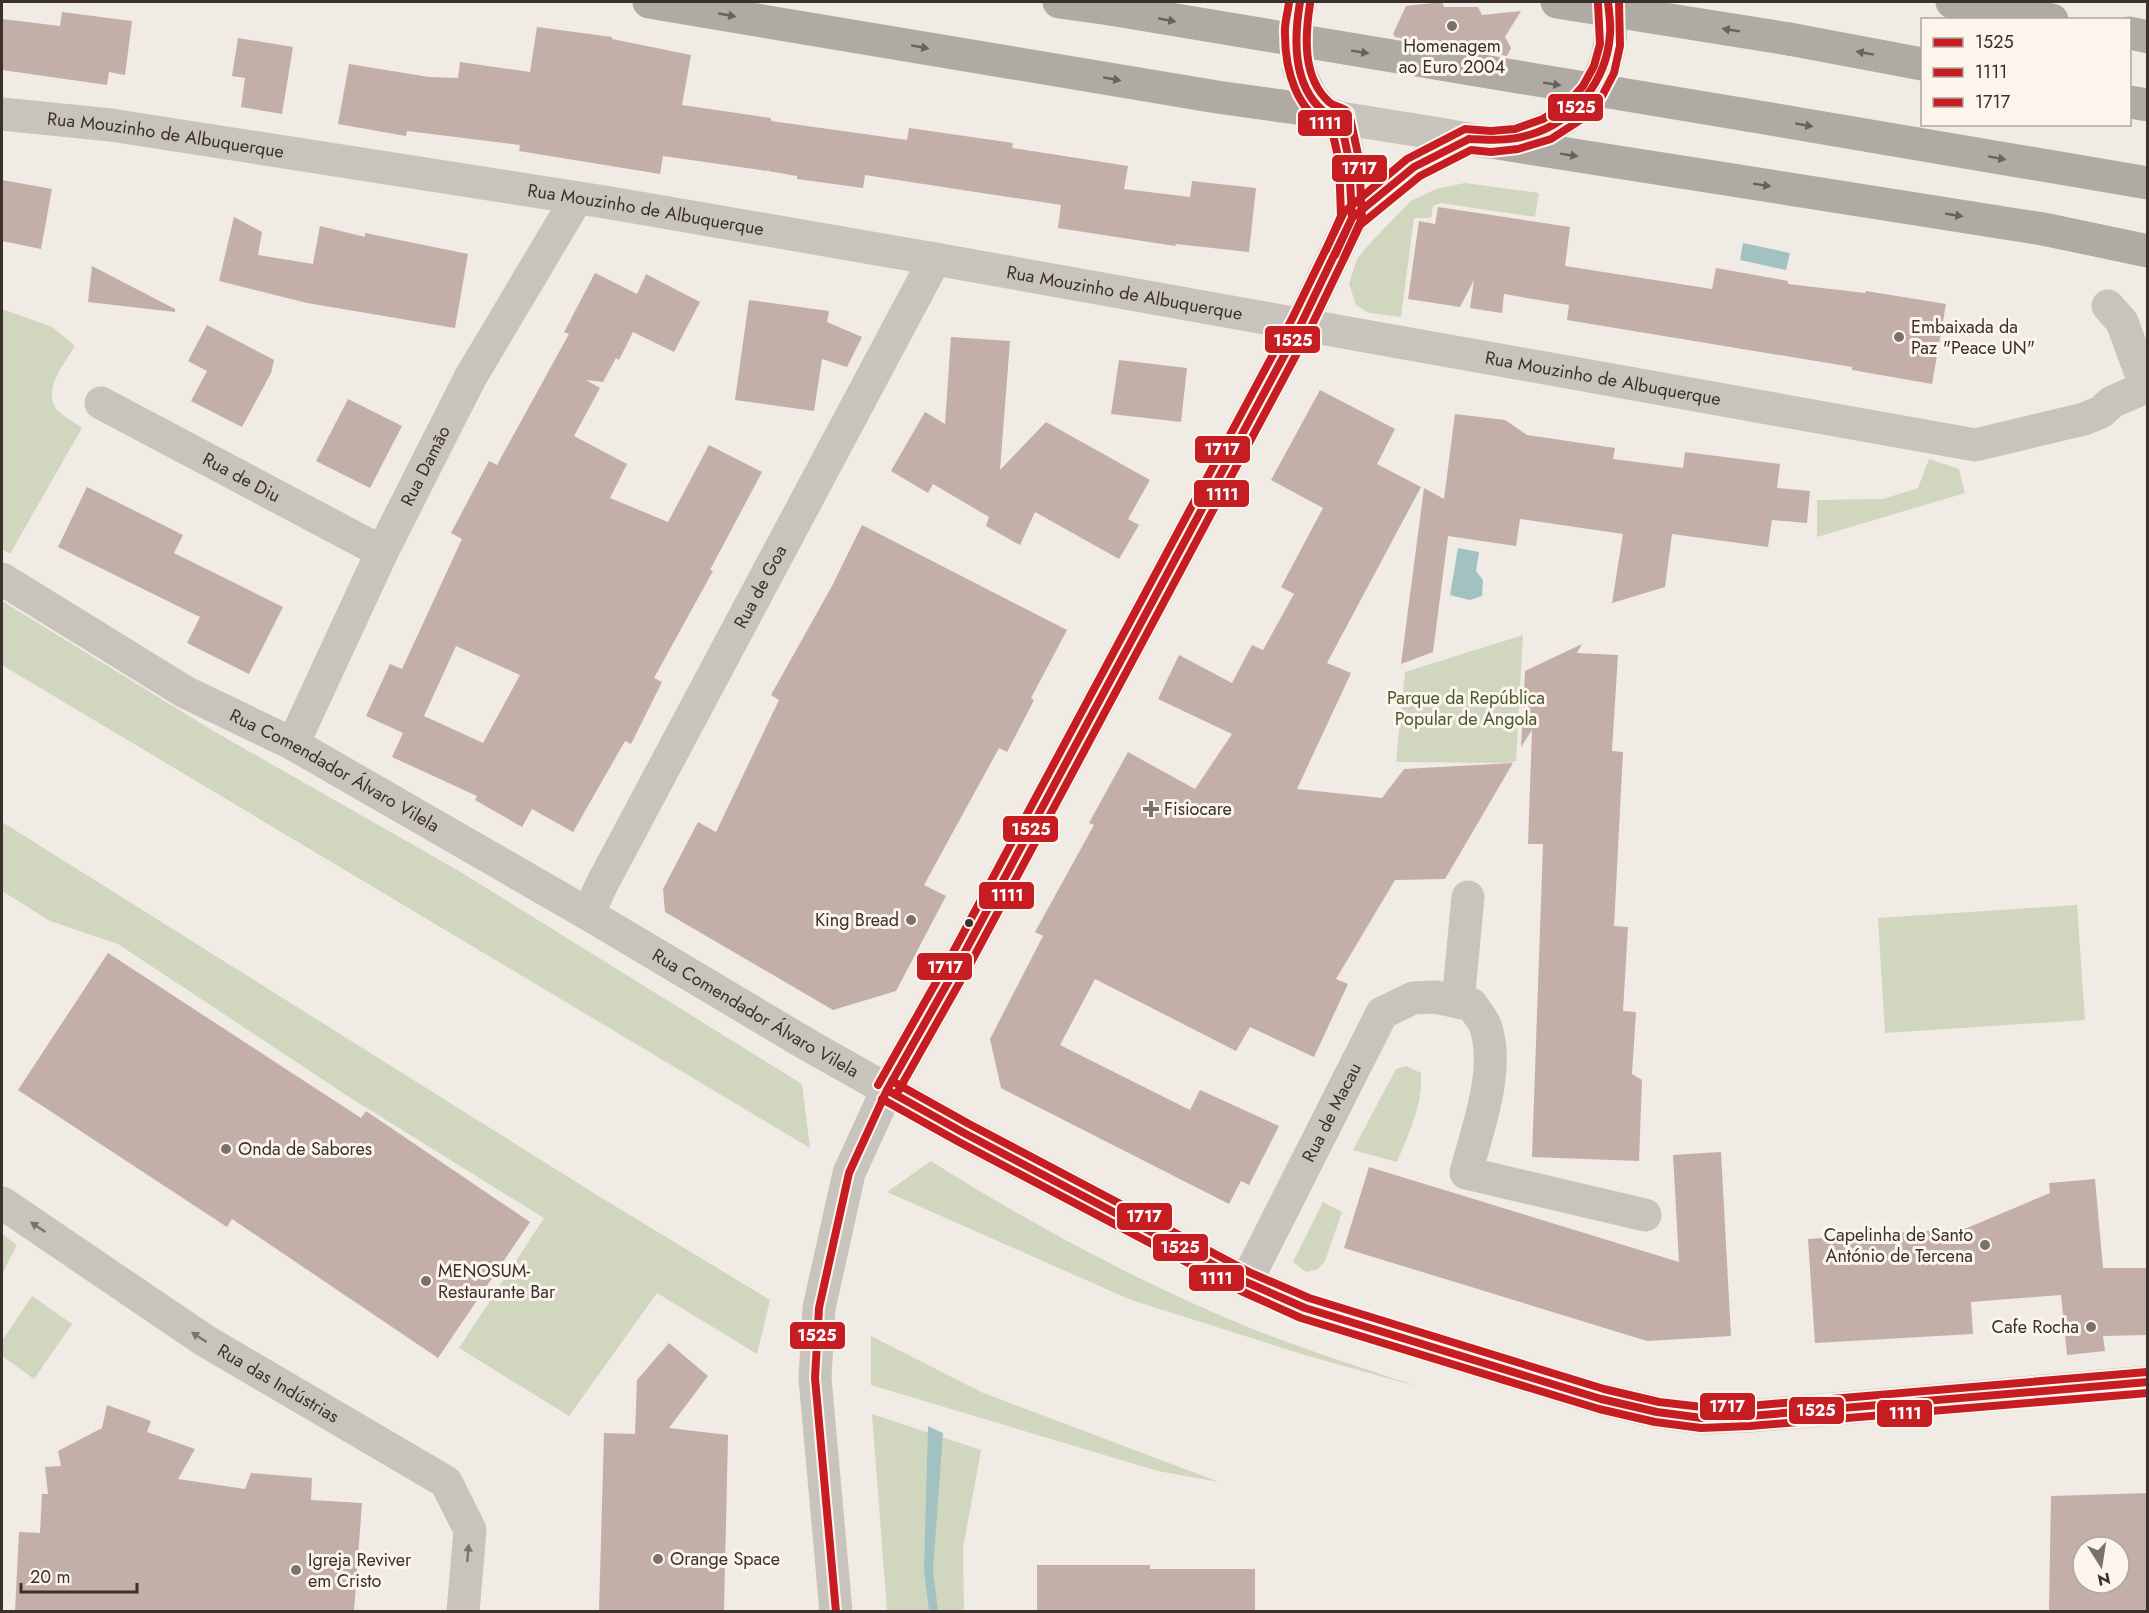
<svg xmlns="http://www.w3.org/2000/svg" width="2149" height="1613" font-family="Jost,sans-serif">
<rect width="100%" height="100%" fill="#f0ebe5"/>
<path fill="#d1d6bf" d="M1465 183 1539 193 1535 217 1441 203 1433 206 1431 218H1414L1401 317 1369 313 1356 305 1349 284 1357 259 1372 241 1411 201 1436 189Z
M2 309 52 327 75 346C65 363 44 387 55 407 60 415 74 422 82 428L10 554 2 549Z
M1929 459 1959 469 1965 493 1817 537V500L1883 499 1918 488Z
M2 601 215 732 459 871 802 1084 810 1148 2 665Z
M1523 635 1516 761 1509 763 1396 762 1405 672Z
M2 822 600 1197 770 1300 757 1354 657 1293 569 1416 459 1348 544 1218 346 1095 118 944 50 921 2 891Z
M2077 905 2085 1020 1885 1033 1878 918Z
M1406 1066 1421 1073C1423 1105 1409 1133 1397 1162L1353 1150 1396 1069Z
M931 1161C1037 1228 1151 1289 1268 1335 1318 1354 1369 1370 1419 1387L1308 1356 1131 1300 887 1192Z
M1323 1202 1342 1212 1325 1261 1318 1269 1306 1272 1293 1262Z
M2 1234 17 1245 2 1274Z
M32 1296 72 1324 34 1379 2 1356V1341Z
M871 1336 981 1392 1219 1482 1158 1471 871 1385Z
M872 1414 981 1450 963 1548 964 1611H887Z"/>
<path fill="#a1c2c1" d="M1743 243 1790 253 1786 270 1740 260Z
M1458 548 1479 552 1476 571 1483 580 1482 596 1470 600 1450 595Z
M928 1426 943 1433 933 1570 938 1611H929L924 1570Z"/>
<path fill="#c3afa7" fill-rule="evenodd" d="M1442 2 1444 7H1478L1482 15 1521 11 1505 37 1511 48 1507 56 1395 37 1393 34 1406 6Z
M62 12 132 21 125 75 109 72 107 85 2 70V19L60 26Z
M537 27 612 37V39L691 55 682 105 771 118V121L907 140 909 128 1013 143 1012 148 1128 166 1124 189 1190 197 1192 181 1256 188 1249 252 1176 244 1175 246 1058 228 1061 205 865 175 863 188 797 179V176L768 171 769 168 767 171 663 156 660 174 519 151 520 145 407 131 406 136 338 124 349 64 429 77 458 78 460 62 530 72Z
M238 38 293 47 282 114 241 107 245 78 232 76Z
M2 180 52 189 41 249 2 241Z
M1438 207 1570 227 1565 266 1712 289 1716 268 1788 281V284L1865 293 1866 291 1946 304 1932 384 1852 370V367L1567 320 1569 305 1504 294 1502 313 1470 308 1474 280 1460 307 1408 299 1419 221 1435 224Z
M234 217 262 232 258 255 313 264 320 226 365 237V233L468 254 455 328 307 303 219 281Z
M92 266 175 309V312L88 302Z
M595 273 637 294 646 274 700 302 674 352 633 332 619 360 616 358 603 382 586 380 600 388 574 436 627 464 610 498 668 522 709 445 762 472 710 570 713 571 654 678 662 682 631 744 625 741 573 832 532 809 522 827 475 800 477 796 392 757 403 733 366 716 390 664 402 669 462 539 451 533 489 461 497 465 569 334 564 332ZM456 646 520 675 483 743 424 716Z
M749 300 829 311 827 322 862 337 847 367 822 359 814 411 735 400Z
M207 325 274 360 271 373 242 427 191 401 207 371 188 361Z
M951 337 1010 341 1000 470 1046 422 1150 480 1128 519 1139 525 1119 559 1035 512 1020 545 986 526 989 517 933 484 928 493 891 471 925 412 945 424Z
M1119 360 1187 368 1181 422 1111 414Z
M1320 390 1395 429 1377 464 1421 487 1327 663 1351 673 1297 789 1382 798 1404 769 1513 763 1445 879 1395 880 1336 979 1348 984 1314 1057 1250 1027 1236 1051 1095 979 1060 1045 1190 1110 1200 1090 1279 1126 1249 1185 1241 1181 1229 1204 1001 1088 990 1039 1043 936 1035 932 1094 825 1089 823 1128 752 1195 789 1232 734 1158 699 1179 655 1232 683 1252 645 1263 650 1294 594 1281 587 1323 508 1271 480Z
M348 399 402 426 370 488 316 461Z
M1455 414 1505 420 1527 435 1615 448 1613 459 1683 468 1685 452 1780 464 1777 488 1810 491 1807 523 1772 520 1768 547 1672 534 1665 587 1612 603 1623 534 1520 519 1516 546 1448 536 1433 652 1401 664 1424 488 1444 499Z
M87 487 183 535 174 553 283 607 249 674 187 643 200 617 58 547Z
M862 525 1067 630 1031 698 1034 700 1007 752 999 748 924 885 946 896 896 991 833 1010 665 912 663 889 698 822 716 832 779 700 771 695 832 586Z
M1582 644 1577 653 1618 655 1612 751 1623 752 1614 926 1628 927 1623 1011 1636 1012 1632 1074 1642 1080 1639 1161 1532 1157 1543 844H1528L1532 730 1521 747 1525 671Z
M108 953 361 1118 366 1111 530 1222 438 1358 232 1219 227 1227 18 1090Z
M1721 1152 1731 1336 1647 1341 1344 1248 1369 1167 1679 1262 1673 1155Z
M2095 1179 2103 1268H2148V1335L2103 1336 2105 1351 2067 1355 2061 1295 1971 1302 1973 1334 1815 1343 1808 1239 1967 1228 2050 1193 2049 1183Z
M669 1343 708 1376 669 1428 728 1435 724 1611H599L604 1433 635 1434 637 1380Z
M107 1405 151 1421 147 1432 195 1449 178 1479 245 1489 251 1473 312 1478 311 1500 362 1503 354 1611H15L19 1532 40 1533 42 1494H48L45 1467 61 1466 58 1451 102 1428Z
M2148 1493V1611L2049 1610 2051 1496ZM2083 1547H2119V1583H2083Z
M1037 1565H1150V1569H1255V1611H1037Z"/>
<g fill="none" stroke-linecap="round" stroke-linejoin="round">
<g stroke="#c9c3be" stroke-width="33">
<path d="M1300 2 1295 33 1299 70 1310 95 1324 112 1340 118C1373 123 1407 129 1440 134 1456 137 1474 141 1490 142 1505 143 1521 138 1535 133 1593 113 1619 60 1608 2"/>
<path id="s1" d="M2 114 111 125 611 203 935 259 1975 445 2084 419 2101 412 2112 402 2146 387 2122 322 2108 306"/>
<path d="M1340 118 1349 160 1352 218"/>
<path id="s2" d="M101 403 382 552"/>
<path id="s3" d="M2 579 185 692 293 744 588 914 808 1045 964 1133 1246 1282 1305 1308 1601 1399 1657 1412 1702 1418 1750 1416 2148 1382"/>
<path id="s4" d="M293 744 382 552 470 378 577 198"/>
<path id="s5" d="M588 914 602 884 935 259"/>
<path d="M1458 1002 1468 897"/>
<path id="s6" d="M2 1203 204 1340 446 1482 470 1530 463 1612"/>
<path id="s7" d="M1246 1282 1382 1013 1413 998 1435 997 1472 1005C1476 1012 1484 1020 1486 1028 1500 1071 1477 1130 1466 1173L1645 1215"/>
<path d="M836 1612 815 1378 819 1308 849 1173 887 1090 960 961 1301 324 1352 218 1414 167 1469 139"/>
</g>
<path stroke="#afaaa4" stroke-width="33" d="M649 2 1217 97 1324 112
M1059 2 1110 9
M1952 2 2052 20
M2130 33 2148 37
M1789 39 1922 64
M2130 102 2148 105
M1747 115 2148 183
M1491 142 2043 229 2148 251"/>
<path stroke="#afaaa4" stroke-width="33" d="M1557 2 1789 39
M1110 9 1747 115"/>
<g stroke="#fbf5ee" stroke-width="12">
<path id="bus-1" d="M1300 2C1294 38 1292 84 1323 111 1327 114 1335 116 1340 118
M1469 139C1489 140 1509 141 1529 135 1574 122 1607 81 1610 34 1611 24 1609 12 1608 2
M1335 255 1352 218 1349 160 1340 118
M887 1090 964 1133 1246 1282 1305 1308 1601 1399 1657 1412 1702 1418 1750 1416 2148 1382
M836 1612 815 1378 819 1308 849 1173 887 1090 960 961 1301 324 1352 218 1414 167 1469 139"/>
</g>
<g stroke="#fbf5ee" stroke-width="12">
<path id="bus-2" d="M1289 2C1288 12 1284 24 1285 34 1285 69 1296 113 1331 126L1339 161 1341 216 1326 250
M896 1095 969 966 1310 329 1360 225 1420 176 1471 150 1491 152 1518 149 1551 139 1582 119 1601 98 1614 73 1620 46 1619 2
M882 1099 959 1142 1241 1291 1301 1318 1599 1409 1655 1422 1701 1428 1750 1426 2148 1393"/>
</g>
<g stroke="#fbf5ee" stroke-width="12">
<path id="bus-3" d="M1310 4C1305 36 1302 77 1329 102 1335 107 1344 107 1349 113L1359 159 1362 218 1344 258
M892 1081 969 1124 1251 1273 1309 1298 1604 1389 1659 1402 1702 1407 1749 1406 2147 1372
M878 1085 951 956 1292 319 1344 212 1407 159 1465 129 1491 131 1515 129 1543 119 1567 104 1583 86 1594 66 1600 44 1598 4"/>
</g>
<use href="#bus-1" stroke="#c61d23" stroke-width="8"/>
<use href="#bus-2" stroke="#c61d23" stroke-width="8"/>
<use href="#bus-3" stroke="#c61d23" stroke-width="8"/>
</g>
<defs><path id="oneway-solid" d="M-6-.8H1V-3.2L6.5 0L1 3.2V.8H-6Z" transform="scale(1.5)"/></defs>
<g fill="#69615b">
<use href="#oneway-solid" transform="translate(727 15) rotate(10)"/>
<use href="#oneway-solid" transform="translate(1167 20) rotate(10)"/>
<use href="#oneway-solid" transform="translate(1731 30) rotate(-171)"/>
<use href="#oneway-solid" transform="translate(920 47) rotate(10)"/>
<use href="#oneway-solid" transform="translate(1360 52) rotate(9)"/>
<use href="#oneway-solid" transform="translate(1865 53) rotate(-170)"/>
<use href="#oneway-solid" transform="translate(1112 79) rotate(10)"/>
<use href="#oneway-solid" transform="translate(1552 84) rotate(9)"/>
<use href="#oneway-solid" transform="translate(1804 125) rotate(10)"/>
<use href="#oneway-solid" transform="translate(1569 155) rotate(9)"/>
<use href="#oneway-solid" transform="translate(1997 158) rotate(10)"/>
<use href="#oneway-solid" transform="translate(1762 185) rotate(9)"/>
<use href="#oneway-solid" transform="translate(1954 215) rotate(9)"/>
</g>
<g fill="#7b726d">
<use href="#oneway-solid" transform="translate(38 1227) rotate(-146)"/>
<use href="#oneway-solid" transform="translate(199 1337) rotate(-147)"/>
<use href="#oneway-solid" transform="translate(468 1553) rotate(-85)"/>
</g>
<g fill="#7a716c" stroke="#fbf5ee" stroke-width="2">
<circle cx="1452" cy="26" r="6"/>
<circle cx="1899" cy="337" r="6"/>
<path d="M1148 800h6v6h6v6h-6v6h-6v-6h-6v-6h6z"/>
<circle cx="911" cy="920" r="6"/>
<circle cx="226" cy="1149" r="6"/>
<circle cx="1985" cy="1245" r="6"/>
<circle cx="426" cy="1281" r="6"/>
<circle cx="2091" cy="1327" r="6"/>
<circle cx="658" cy="1559" r="6"/>
<circle cx="296" cy="1570" r="6"/>
</g>
<circle fill="#3b302b" stroke="#fbf5ee" stroke-width="2" cx="969" cy="923" r="5"/>
<g text-anchor="middle" dominant-baseline="central" stroke-width="6" stroke-linejoin="round" paint-order="stroke">
<g font-size="18" fill="#3b302b" stroke="#fbf5ee" text-anchor="start">
<text x="1452" y="46" text-anchor="middle">Homenagem<tspan x="1452" dy="21">ao Euro 2004</tspan></text>
<text x="1911" y="327">Embaixada da<tspan x="1911" dy="21">Paz "Peace UN"</tspan></text>
<text x="1164" y="809">Fisiocare</text>
<text x="899" y="920" text-anchor="end">King Bread</text>
<text x="238" y="1149">Onda de Sabores</text>
<text x="1973" y="1235" text-anchor="end">Capelinha de Santo<tspan x="1973" dy="21">António de Tercena</tspan></text>
<text x="438" y="1271">MENOSUM-<tspan x="438" dy="21">Restaurante Bar</tspan></text>
<text x="2079" y="1327" text-anchor="end">Cafe Rocha</text>
<text x="670" y="1559">Orange Space</text>
<text x="308" y="1560">Igreja Reviver<tspan x="308" dy="21">em Cristo</tspan></text>
</g>
<g font-size="18" fill="#3b302b" stroke="#fbf5ee">
<text stroke="none"><textPath href="#s1" startOffset="165">Rua Mouzinho de Albuquerque</textPath></text>
<text stroke="none"><textPath href="#s1" startOffset="651">Rua Mouzinho de Albuquerque</textPath></text>
<text stroke="none"><textPath href="#s1" startOffset="1137">Rua Mouzinho de Albuquerque</textPath></text>
<text stroke="none"><textPath href="#s1" startOffset="1623">Rua Mouzinho de Albuquerque</textPath></text>
<text stroke="none"><textPath href="#s4" startOffset="308">Rua Damão</textPath></text>
<text stroke="none"><textPath href="#s2" startOffset="159">Rua de Diu</textPath></text>
<text stroke="none"><textPath href="#s5" startOffset="370">Rua de Goa</textPath></text>
<text stroke="none"><textPath href="#s3" startOffset="384">Rua Comendador Álvaro Vilela</textPath></text>
<text stroke="none"><textPath href="#s3" startOffset="870">Rua Comendador Álvaro Vilela</textPath></text>
<text stroke="none"><textPath href="#s7" startOffset="190">Rua de Macau</textPath></text>
<text stroke="none"><textPath href="#s6" startOffset="330">Rua das Indústrias</textPath></text>
</g>
<g font-size="18" fill="#4a5a2e" stroke="#fbf5ee">
<text x="1466" y="698">Parque da República<tspan x="1466" dy="21">Popular de Angola</tspan></text>
</g>
</g>
<g stroke="#fbf5ee" stroke-width="2">
<rect x="1547" y="93" width="57" height="29" rx="6" fill="#c61d23"/>
<rect x="1297" y="109" width="56" height="28" rx="6" fill="#c61d23"/>
<rect x="1331" y="154" width="57" height="29" rx="6" fill="#c61d23"/>
<rect x="1264" y="325" width="57" height="29" rx="6" fill="#c61d23"/>
<rect x="1194" y="435" width="57" height="29" rx="6" fill="#c61d23"/>
<rect x="1193" y="479" width="57" height="29" rx="6" fill="#c61d23"/>
<rect x="1002" y="815" width="57" height="28" rx="6" fill="#c61d23"/>
<rect x="978" y="881" width="57" height="29" rx="6" fill="#c61d23"/>
<rect x="916" y="952" width="57" height="29" rx="6" fill="#c61d23"/>
<rect x="1116" y="1202" width="57" height="29" rx="6" fill="#c61d23"/>
<rect x="1152" y="1233" width="57" height="29" rx="6" fill="#c61d23"/>
<rect x="1188" y="1264" width="57" height="28" rx="6" fill="#c61d23"/>
<rect x="789" y="1321" width="57" height="29" rx="6" fill="#c61d23"/>
<rect x="1699" y="1392" width="57" height="29" rx="6" fill="#c61d23"/>
<rect x="1788" y="1396" width="57" height="29" rx="6" fill="#c61d23"/>
<rect x="1876" y="1399" width="57" height="29" rx="6" fill="#c61d23"/>
</g>
<g font-size="16" text-anchor="middle" font-weight="bold" fill="#fff">
<text x="1576" y="113">1525</text>
<text x="1325" y="129">1111</text>
<text x="1359" y="174">1717</text>
<text x="1293" y="346">1525</text>
<text x="1222" y="455">1717</text>
<text x="1222" y="500">1111</text>
<text x="1031" y="835">1525</text>
<text x="1007" y="901">1111</text>
<text x="945" y="973">1717</text>
<text x="1144" y="1222">1717</text>
<text x="1180" y="1253">1525</text>
<text x="1216" y="1284">1111</text>
<text x="817" y="1341">1525</text>
<text x="1727" y="1412">1717</text>
<text x="1816" y="1416">1525</text>
<text x="1905" y="1419">1111</text>
</g>
<rect width="2149" height="1613" fill="none" stroke="#3b302b" stroke-width="6"/>
<rect x="1921" y="18" width="210" height="108" fill="#fbf5ee" stroke="#aea6a0" stroke-width="1.5"/>
<rect x="1933" y="38" width="30" height="9" fill="#c61d23" stroke="#aea6a0" stroke-width="1.5"/>
<text x="1975" y="48" font-size="18" fill="#3b302b">1525</text>
<rect x="1933" y="68" width="30" height="9" fill="#c61d23" stroke="#aea6a0" stroke-width="1.5"/>
<text x="1975" y="78" font-size="18" fill="#3b302b">1111</text>
<rect x="1933" y="98" width="30" height="9" fill="#c61d23" stroke="#aea6a0" stroke-width="1.5"/>
<text x="1975" y="108" font-size="18" fill="#3b302b">1717</text>
<g transform="translate(2101 1565) rotate(168)"><circle r="28" fill="#fbf5ee" stroke="#aea6a0" stroke-width="1.5"/>
<path d="M0-4.5L10 22L0 15L-10 22Z" fill="#7a716c"/>
<text y="-9" font-size="16" font-weight="bold" text-anchor="middle" fill="#3b302b">N</text>
</g>
<path d="M21 1583v9h116v-9" fill="none" stroke="#3b302b" stroke-width="3"/>
<text x="30" y="1583" font-size="18" fill="#3b302b" stroke="#fbf5ee" stroke-width="4.5" paint-order="stroke">20 m</text>
</svg>
